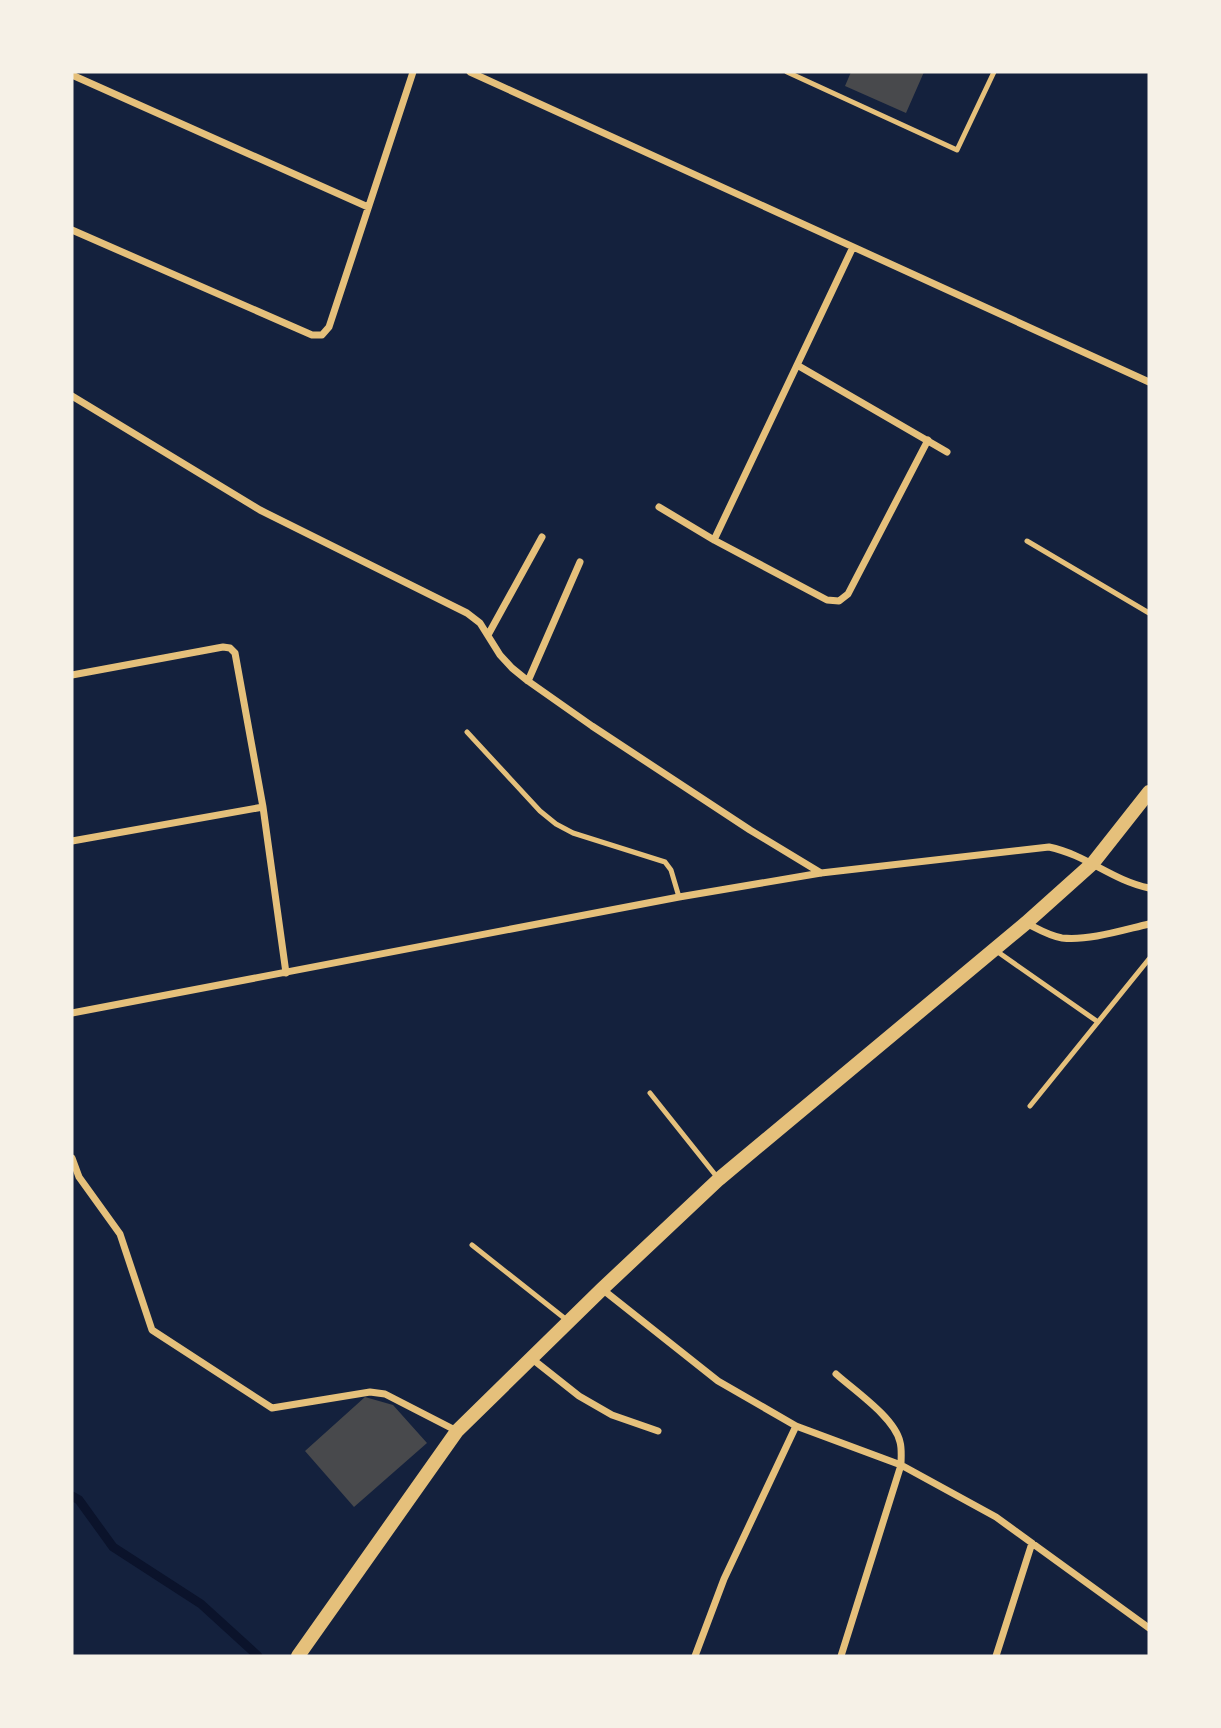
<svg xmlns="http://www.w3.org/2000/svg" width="1221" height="1728" font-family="'IBM Plex Sans',sans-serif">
<rect width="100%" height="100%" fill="#14213d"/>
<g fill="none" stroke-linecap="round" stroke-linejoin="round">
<path stroke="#0b132b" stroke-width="9" d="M72 1496 79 1500 113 1547 201 1604 258 1656"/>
</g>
<path fill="#48494c" d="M851 72H924L906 113 845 86Z
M365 1397 393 1405 427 1443 354 1507 305 1451Z"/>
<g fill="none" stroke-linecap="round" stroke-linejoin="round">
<path stroke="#e5c07b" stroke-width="5" d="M787 72 957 150 994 72
M1027 541 1149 613
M467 732 540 811 556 824 573 833 665 862 671 870 679 897
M995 950 1098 1022
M650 1093 717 1177
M1030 1106 1149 959
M472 1245 568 1321"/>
<path stroke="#e5c07b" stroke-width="7" d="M470 72 1149 382
M72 75 368 207
M72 230 312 335H322L329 327 413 72
M797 365 947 452
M72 396 260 510 467 613 480 623 500 655 512 668 528 681 592 726 750 830 821 873
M659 507 714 540 827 600 839 601 848 594 928 440
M714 540 853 247
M488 635 542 537
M72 675 223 647 230 648 235 653 263 807 286 973
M528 681 580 562
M72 841 263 807
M1026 923C1038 929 1049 936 1062 938 1089 941 1123 930 1149 924
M72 1013 679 897 821 873 1049 847C1087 855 1111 880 1149 888
M72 1158 79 1177 120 1234 152 1330 272 1408 370 1392 385 1394 457 1431
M602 1289 718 1381 796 1426 901 1465 996 1517 1149 1628
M531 1358 579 1396 612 1415 658 1431
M836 1374C855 1391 895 1418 900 1442 902 1449 901 1458 901 1465L841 1656
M695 1656 724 1579 796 1426
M996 1656 1032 1543"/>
<path stroke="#e5c07b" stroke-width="14" d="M298 1656 457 1431 602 1289 719 1179 1026 923 1093 863 1149 792"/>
</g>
<rect width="1221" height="1728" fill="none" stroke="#f6f1e7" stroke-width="147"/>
</svg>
